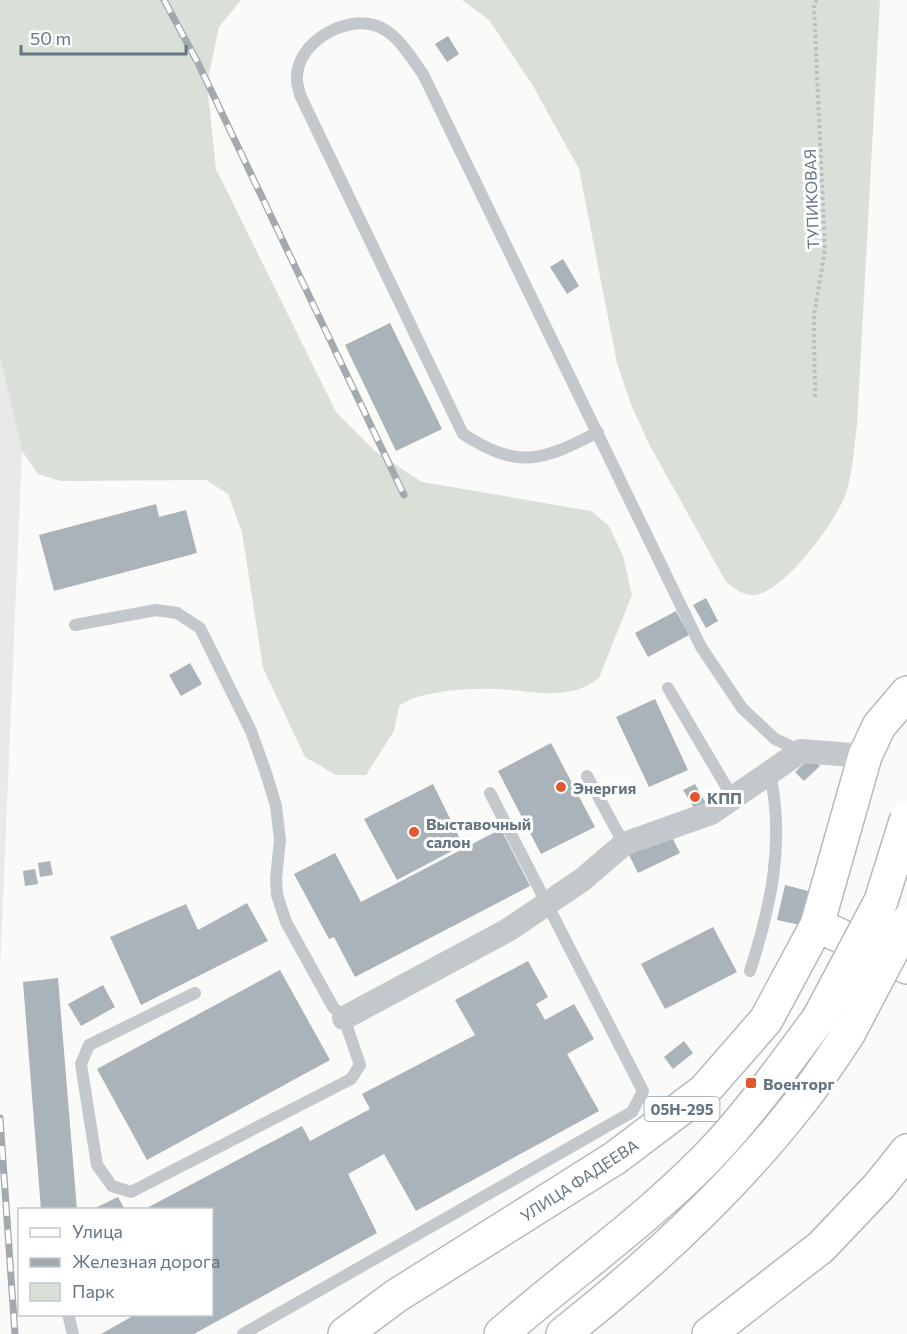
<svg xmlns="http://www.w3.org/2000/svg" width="907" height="1334" font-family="Commissioner,sans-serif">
<rect width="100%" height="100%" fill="#fafaf8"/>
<path fill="#e8e9e9" d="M0 357 22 451 0 971Z"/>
<path fill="#dadfd7" d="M0 0H241L219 27 207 84 216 169 336 412 376 452 422 482 591 511 609 526 623 556 632 595 599 678C569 702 533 691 498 689 471 688 420 690 399 706L394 731 366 775H336L305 757 263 668 242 532 228 494 206 480 61 481 38 474 22 451 0 357Z
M462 0H880L857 425C854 446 853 469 847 490 840 517 784 593 754 595 742 595 735 589 726 582L649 444 632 407 617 363 579 169 533 86 489 20Z"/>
<path fill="#aab3b9" d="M448 36 459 54 447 62 435 44Z
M563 259 579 286 567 294 550 267Z
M390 323 442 429 396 451 345 345Z
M156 504 159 517 186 510 197 553 54 591 39 535Z
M706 598 718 621 706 628 693 605Z
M676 611 689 635 648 657 635 633Z
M190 663 202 684 181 696 169 675Z
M655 699 688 770 649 787 616 717Z
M551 743 595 827 541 854 498 771Z
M811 757 820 766 804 781 795 772Z
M433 784 463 845 397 880 364 819Z
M695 784 707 805 696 811 683 790Z
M501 829 530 886 355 977 334 937 329 939 294 874 335 853 361 902Z
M671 835 680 853 638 873 629 855Z
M50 861 53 875 40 877 38 863Z
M35 869 38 884 25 886 23 871Z
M785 885 808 891 800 925 777 920Z
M247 903 268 941 141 1005 110 937 186 904 198 930Z
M713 927 737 972 665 1009 641 964Z
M528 961 548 997 536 1004 545 1020 574 1004 594 1039 567 1054 599 1111 416 1211 384 1154 348 1174 377 1233 194 1334H101L131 1317 130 1314H212V1210H143L302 1126 310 1141 370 1109 362 1094 475 1035 455 1000Z
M280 970 330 1060 147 1160 97 1069Z
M58 978 77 1210H41L23 982Z
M103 985 115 1007 81 1026 68 1004Z
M684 1041 693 1053 673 1069 664 1057Z
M118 1197 125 1210H91Z"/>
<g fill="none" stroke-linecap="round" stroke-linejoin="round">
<g stroke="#b5babe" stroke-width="36">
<path id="primary" d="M345 1334 396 1296 615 1158 704 1091 766 1020 817 925 865 756 879 726 907 693"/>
</g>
<g stroke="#b4b9bd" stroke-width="36">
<path id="trunk" d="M817 925 907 967
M501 1334C574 1270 655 1215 721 1143 756 1104 788 1060 819 1018
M563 1334C649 1266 730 1192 798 1105 816 1083 832 1058 848 1034
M709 1334 821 1247 879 1186 907 1151"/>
</g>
<path stroke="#bbbfc2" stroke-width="4" stroke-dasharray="3 3" stroke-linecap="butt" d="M815 397 814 316 825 250 814 7 816 0"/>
<path stroke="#c3c8cc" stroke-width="12" d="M598 432C542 461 519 470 463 434L300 95C299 89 296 82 297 76 298 43 343 16 374 25 396 31 410 56 423 74L701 647 742 708 775 739 801 751
M75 625 156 610 177 613 200 628 251 731 266 773 276 806 280 840 276 878 277 895 286 922 333 1007 344 1018 360 1065 351 1079 131 1192 112 1186 97 1165 81 1064 89 1045 195 993
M668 688 733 798
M587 776 624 844
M750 971C771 906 785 842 770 774
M68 1314 73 1334
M243 1334 632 1112 643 1091 490 793"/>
<path stroke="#c3c8cc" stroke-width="24" d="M344 1018 508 930 582 880 624 844 711 813 801 751 865 756"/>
<use href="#primary" stroke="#fff" stroke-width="33"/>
<use href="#trunk" stroke="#fff" stroke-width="33"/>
<g stroke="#a2aab0" stroke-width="7">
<path id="rail" d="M164 0 198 63 404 495
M0 1118 15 1334"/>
</g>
<use href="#rail" stroke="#fff" stroke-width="4.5" stroke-dasharray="14" stroke-linecap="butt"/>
<g stroke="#b4b9bd" stroke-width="36" stroke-linecap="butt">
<path id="trunk-bridge" d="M819 1018 881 901 907 818
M848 1034 907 922"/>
</g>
<use href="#trunk-bridge" stroke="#fff" stroke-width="33"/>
</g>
<g fill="#e4572e" stroke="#fff" stroke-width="2">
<circle cx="561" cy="787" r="6"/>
<circle cx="695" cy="797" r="6"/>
<circle cx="414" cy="832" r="6"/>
<rect x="745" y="1077" width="12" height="12" rx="3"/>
</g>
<g text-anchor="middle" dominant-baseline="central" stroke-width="6" stroke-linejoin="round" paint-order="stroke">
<rect fill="#fff" stroke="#939fa8" stroke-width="1.5" x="644.5" y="1097" width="75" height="24" rx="4.5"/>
<g font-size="15" font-weight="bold" fill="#657683">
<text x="682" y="1109">05Н-295</text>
</g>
<g font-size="16" fill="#657683" stroke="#fff">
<text transform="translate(811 199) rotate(-92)">ТУПИКОВАЯ</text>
<text transform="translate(579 1180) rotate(-33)">УЛИЦА ФАДЕЕВА</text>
</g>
<g font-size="16" font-weight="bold" fill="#657683" stroke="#fff" text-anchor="start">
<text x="573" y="787">Энергия</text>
<text x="707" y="797">КПП</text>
<text x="426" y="823">Выставочный<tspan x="426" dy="18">салон</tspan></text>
<text x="763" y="1083">Военторг</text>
</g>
</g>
<rect x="18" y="1208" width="195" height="108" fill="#ffffff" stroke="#c1c8cd" stroke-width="1.5"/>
<rect x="30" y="1228" width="30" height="9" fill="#ffffff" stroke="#c1c8cd" stroke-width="1.5"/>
<text x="72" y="1238" font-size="18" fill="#657683">Улица</text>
<rect x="30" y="1258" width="30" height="9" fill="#a2aab0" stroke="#c1c8cd" stroke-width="1.5"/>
<text x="72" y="1268" font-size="18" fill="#657683">Железная дорога</text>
<rect x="30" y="1283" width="30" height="18" fill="#dadfd7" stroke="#c1c8cd" stroke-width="1.5"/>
<text x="72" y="1298" font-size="18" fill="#657683">Парк</text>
<path d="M21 45v9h165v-9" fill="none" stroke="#657683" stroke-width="3"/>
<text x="30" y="45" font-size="18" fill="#657683" stroke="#ffffff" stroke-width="4.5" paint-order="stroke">50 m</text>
</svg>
